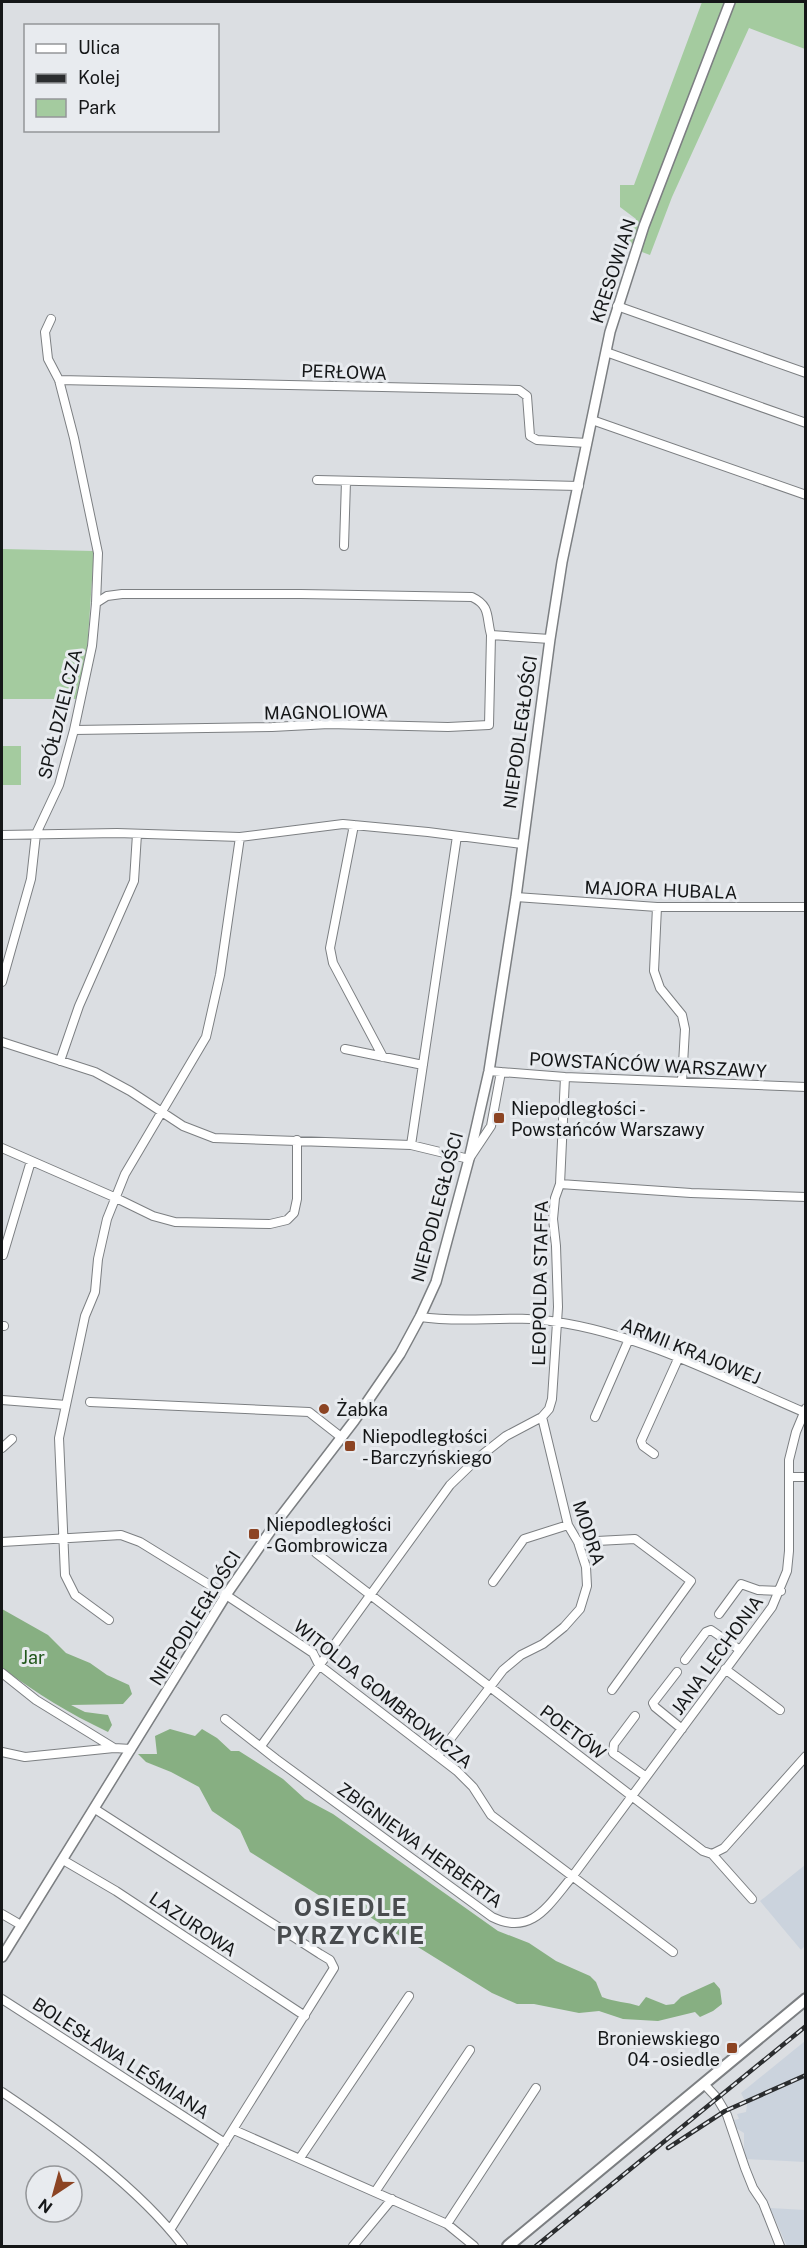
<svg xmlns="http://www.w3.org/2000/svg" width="807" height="2248" font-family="'Public Sans',sans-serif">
<rect width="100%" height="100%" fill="#dbdee2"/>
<path fill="#cbd3dd" d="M805 1865V1946L801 1950 760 1901Z
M805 2041V2162L746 2159 744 2150V2133L736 2128 734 2120 739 2119 737 2114 746 2112 747 2105 741 2093Z
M770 2208 805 2210V2246H787Z"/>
<path fill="#a4cb9f" d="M702 2H805V49L749 28 672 197 650 255 626 246 636 219 620 207V185H634Z
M2 549 94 551 87 652 78 699H2Z
M2 746H21V785H2Z"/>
<path fill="#87af82" d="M2 1609 48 1635 66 1653 90 1663 107 1675 129 1685 132 1694 123 1704 71 1705 85 1712 108 1715 112 1725 108 1732C68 1713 38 1694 2 1668Z
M170 1729 195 1736 202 1729 217 1738 231 1751H239L283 1779 305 1799 333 1814 498 1931 529 1943 556 1961 590 1976 596 1982 602 1997C615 2002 627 2002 639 2006L646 1997 666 2005 674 2004 681 1997 714 1982 720 1989 722 2004 713 2011 700 2017 695 2012 658 2021 623 2019 599 2011 579 2013 534 2004H517L492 1993 376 1921 343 1899 328 1901 250 1852 240 1830 212 1811 199 1787 171 1772 146 1762 138 1754H157L155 1736Z"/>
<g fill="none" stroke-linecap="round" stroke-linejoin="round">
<g stroke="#7c7f82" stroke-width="10">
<path id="minor" d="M617 306 806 373
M606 352 806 423
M59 380 519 390 527 396 530 436 537 440 587 443
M592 420 806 495
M317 480 579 486
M344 546 346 481
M491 635 550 639
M74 730 272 727 329 724 448 727 489 725 491 635C486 617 491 606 472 597L301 594H122L107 596 96 603
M354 825 330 948 333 963 383 1057
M2 835 117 833 240 837 343 824 428 832 522 844
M516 897 657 907H806
M657 907 654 971 660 988 682 1015 685 1029 682 1082
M2 982 31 879 36 834 59 785 74 730 92 646 96 603 98 553 74 438 59 380 48 359 45 332 51 319
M2 1042 95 1072 130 1091 183 1126 214 1138 411 1145 469 1159 491 1126 501 1072
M345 1049 423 1065
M60 1061 79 1006 134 881 137 834
M489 1071 565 1077 806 1087
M411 1145 457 836
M2 1148 114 1197 153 1216 175 1222 270 1224 287 1220 294 1213 297 1199V1140
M560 1184 691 1193 806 1197
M3 1255 31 1161
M420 1317C466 1324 512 1314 557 1322 643 1335 726 1379 806 1413
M2 1326H4
M2 1400 66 1405
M90 1402 309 1412 341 1437
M595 1417 629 1339
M2 1448 12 1439
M654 1454 643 1446 641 1441 678 1359
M789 1477H806
M2 1542 121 1535 140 1542 226 1595 313 1653 319 1665 457 1771 473 1787 491 1815 673 1952
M578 1542 635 1539 691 1581 612 1690
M316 1553 703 1851 712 1854 752 1899
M493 1582 524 1539 568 1525
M719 1614 741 1584 758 1590 781 1591
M109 1620 75 1595 65 1575 59 1438 85 1316 95 1292 98 1259 107 1219 125 1174 206 1037 220 975 240 837
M685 1660 706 1632 711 1630 740 1650
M725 1669 780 1710
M677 1672 653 1703 655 1707 682 1729
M2 1673 36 1700 114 1748
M635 1716 614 1744 613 1753 645 1776
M225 1719 276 1759 492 1917C532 1937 549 1904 572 1877L772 1607 787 1571 789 1551V1460L796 1432 806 1408
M261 1746 450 1485 478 1458 506 1436 542 1417 549 1409 552 1399 558 1307 556 1246 553 1219 555 1198 560 1184 565 1077
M2 1752 25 1757 114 1748 131 1749
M438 1755 503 1670 521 1655 543 1644 564 1627 580 1609 587 1586 586 1567 578 1542 568 1525 542 1417
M95 1809 320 1954 330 1960 334 1968 170 2230
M712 1854 724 1848 806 1756
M63 1860 116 1891 305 2016
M2 1914 21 1925
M2 1999 225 2143
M704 2084 717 2098 727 2115 745 2168 753 2188 763 2203 780 2246
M2 2092C63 2133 138 2187 183 2246
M234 2130 447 2224 474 2246
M300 2158 409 1996
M375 2192 470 2050
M447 2224 536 2088
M353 2246 392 2199"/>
</g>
<g stroke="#7c7f82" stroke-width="12">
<path id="tertiary" d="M2 1957 226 1595 278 1520 354 1421 400 1354 420 1317 436 1282 469 1159 489 1071 516 897 550 639 562 562 610 332 644 226 730 2"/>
</g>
<g stroke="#7c7f82" stroke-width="14">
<path id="secondary" d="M508 2246 806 1999"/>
</g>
<use href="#minor" stroke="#fff" stroke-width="8"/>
<use href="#tertiary" stroke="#fff" stroke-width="9"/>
<use href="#secondary" stroke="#fff" stroke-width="10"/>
<g stroke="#2b2d2f" stroke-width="4.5">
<path id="rail" d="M668 2148 725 2111 806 2075
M536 2246 806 2026"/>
</g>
<use href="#rail" stroke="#e8ebef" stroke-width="2" stroke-dasharray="7" stroke-linecap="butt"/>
</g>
<g fill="#8c4423" stroke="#e8ebef" stroke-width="2">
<rect x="493" y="1112" width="12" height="12" rx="3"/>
<circle cx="324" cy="1409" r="6"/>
<rect x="344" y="1440" width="12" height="12" rx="3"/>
<rect x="248" y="1528" width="12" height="12" rx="3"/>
<rect x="726" y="2042" width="12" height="12" rx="3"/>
</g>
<g text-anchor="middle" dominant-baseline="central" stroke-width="6" stroke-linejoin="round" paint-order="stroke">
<g font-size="18" fill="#151718" stroke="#e8ebef">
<text transform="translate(613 271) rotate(-72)">KRESOWIAN</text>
<text transform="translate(344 372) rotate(2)">PERŁOWA</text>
<text transform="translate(326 712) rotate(-1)">MAGNOLIOWA</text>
<text transform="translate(60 714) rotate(-76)">SPÓŁDZIELCZA</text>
<text transform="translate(520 732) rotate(-82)">NIEPODLEGŁOŚCI</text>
<text transform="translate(661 890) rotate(2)">MAJORA HUBALA</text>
<text transform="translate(648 1065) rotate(3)">POWSTAŃCÓW WARSZAWY</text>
<text transform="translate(437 1207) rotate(-75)">NIEPODLEGŁOŚCI</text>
<text transform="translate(540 1283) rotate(-89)">LEOPOLDA STAFFA</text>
<text transform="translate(691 1351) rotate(22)">ARMII KRAJOWEJ</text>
<text transform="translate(589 1533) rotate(72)">MODRA</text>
<text transform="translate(195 1618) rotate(-58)">NIEPODLEGŁOŚCI</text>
<text transform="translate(717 1655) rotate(-54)">JANA LECHONIA</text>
<text transform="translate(383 1694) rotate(39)">WITOLDA GOMBROWICZA</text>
<text transform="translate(573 1732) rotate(37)">POETÓW</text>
<text transform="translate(420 1845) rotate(36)">ZBIGNIEWA HERBERTA</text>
<text transform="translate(193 1924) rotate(34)">LAZUROWA</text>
<text transform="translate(121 2058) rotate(33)">BOLESŁAWA LEŚMIANA</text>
</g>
<g font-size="18" fill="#151718" stroke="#e8ebef" text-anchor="start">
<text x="511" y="1108">Niepodległości -<tspan x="511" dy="21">Powstańców Warszawy</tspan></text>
<text x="336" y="1409">Żabka</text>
<text x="362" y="1436">Niepodległości<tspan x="362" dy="21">- Barczyńskiego</tspan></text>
<text x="266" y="1524">Niepodległości<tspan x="266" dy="21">- Gombrowicza</tspan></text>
<text x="720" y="2038" text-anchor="end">Broniewskiego<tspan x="720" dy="21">04 - osiedle</tspan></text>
</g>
<g font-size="18" fill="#20571a" stroke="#e8ebef">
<text x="33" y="1657">Jar</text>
</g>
<g font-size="24" font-weight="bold" letter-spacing="1.5" fill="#484b4e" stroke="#e8ebef">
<text x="351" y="1907">OSIEDLE<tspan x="351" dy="28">PYRZYCKIE</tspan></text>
</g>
</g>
<rect width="807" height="2248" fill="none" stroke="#151718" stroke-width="6"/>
<rect x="24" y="24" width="195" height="108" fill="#e8ebef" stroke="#949699" stroke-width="1.5"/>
<rect x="36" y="44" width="30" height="9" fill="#ffffff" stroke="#949699" stroke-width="1.5"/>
<text x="78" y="54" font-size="18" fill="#151718">Ulica</text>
<rect x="36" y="74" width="30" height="9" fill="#2b2d2f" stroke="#949699" stroke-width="1.5"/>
<text x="78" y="84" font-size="18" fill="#151718">Kolej</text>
<rect x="36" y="99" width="30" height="18" fill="#a4cb9f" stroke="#949699" stroke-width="1.5"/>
<text x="78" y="114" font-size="18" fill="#151718">Park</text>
<g transform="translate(54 2194) rotate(216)"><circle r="28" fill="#e8ebef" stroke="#949699" stroke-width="1.5"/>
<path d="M0-4.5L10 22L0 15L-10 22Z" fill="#8c4423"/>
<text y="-9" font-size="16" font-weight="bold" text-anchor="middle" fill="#151718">N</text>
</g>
</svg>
